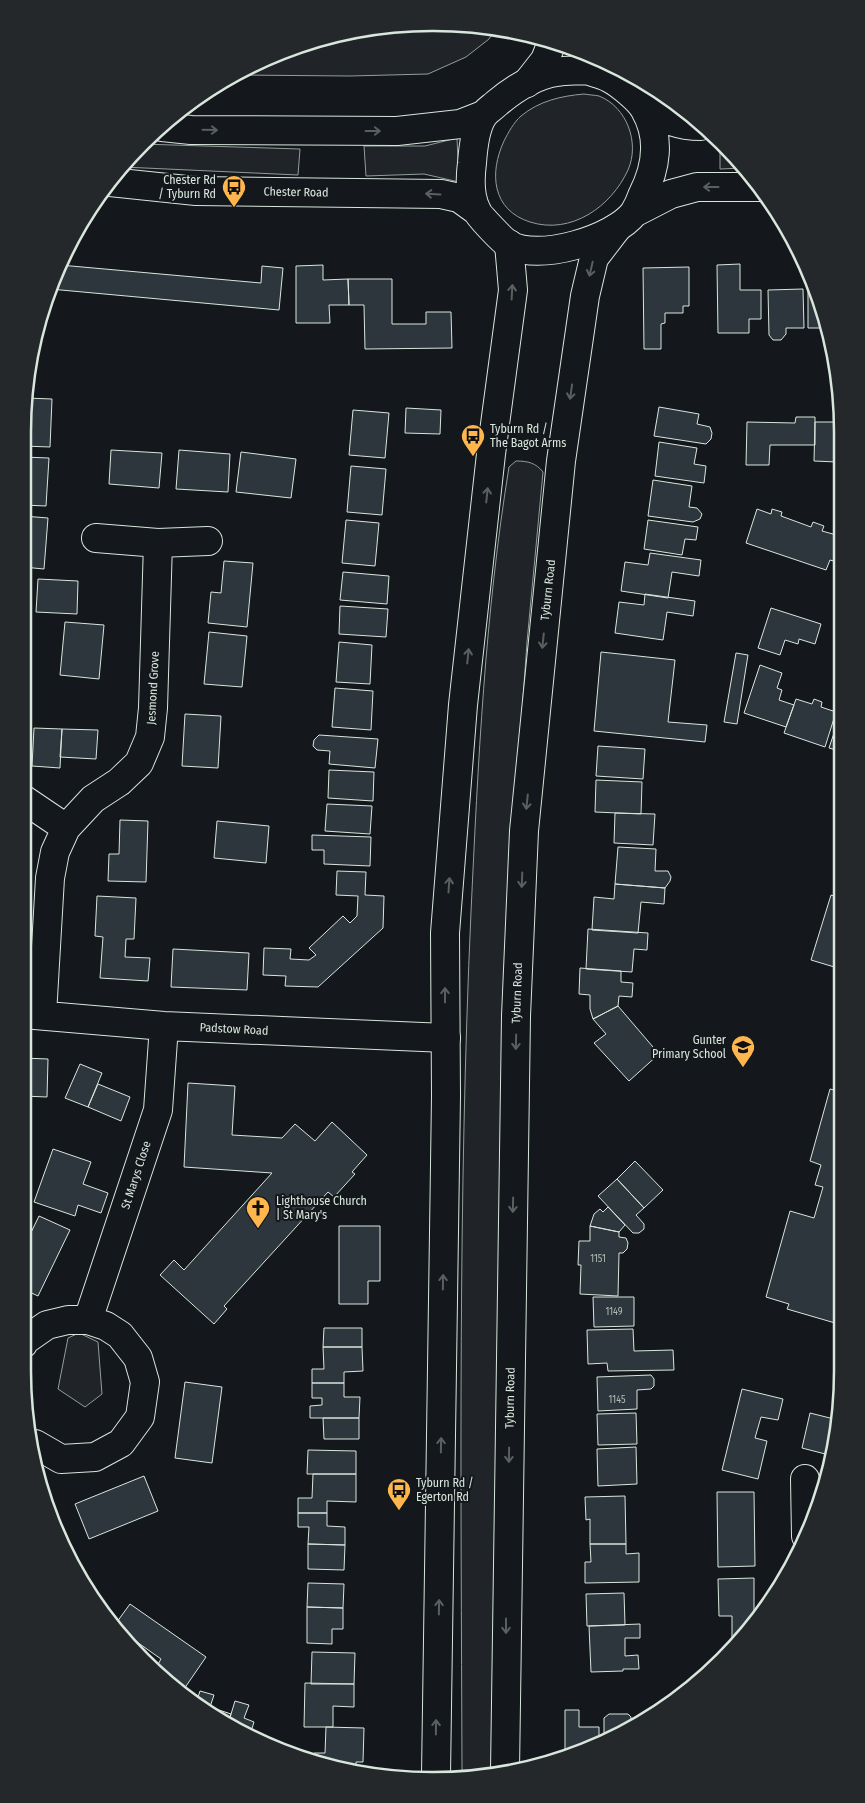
<svg xmlns="http://www.w3.org/2000/svg" width="865" height="1803" font-family="'Fira Sans Condensed',sans-serif">
<rect width="100%" height="100%" fill="#14181c"/>
<path fill="#202428" stroke="#939e99" d="M433 23 496 29 489 39 466 57 428 74 350 76 237 75 276 54 353 30Z
M584 94C589 95 595 95 599 96 627 107 640 143 628 170 611 207 571 235 530 222 492 210 489 173 504 141 508 133 514 122 521 116 539 101 561 96 584 94Z
M457 138 459 182 424 174 366 176 364 146H425Z
M141 144 300 149 298 175 123 167Z
M720 145 743 168 720 169Z
M516 461C528 461 536 463 543 472L527 642 508 909 493 1766 489 1776C479 1778 470 1777 462 1772 461 1485 458 1198 471 912 478 763 485 614 509 467Z
M79 1333 98 1342 102 1394 85 1407 58 1389 68 1338Z"/>
<path fill="#2c363c" stroke="#d8e6dc" d="M740 264V290H761V319H749V333H718L717 265Z
M60 265 261 283 262 266 283 268 279 310 50 289 54 275Z
M323 265V280L348 279 349 305H329L330 323H296V266Z
M689 267V306H683V313H665V323L661 324V349H644L643 268Z
M348 279H392V324H426V312H451L452 348 365 349 364 305H349Z
M808 287H814L825 328H808Z
M803 289 804 328H786V334L781 340H773L769 335 768 290Z
M26 398 52 399 50 447 23 446Z
M659 407 699 414 697 424 710 427 712 433 711 439 706 444 654 436Z
M406 408 441 410 440 434 405 433Z
M353 410 389 413 385 458 349 455Z
M796 417H815V445H770L769 465H746L747 422 795 423Z
M815 422H839V457H837V462L814 461Z
M659 442 697 448 694 464 706 466 704 483 655 476Z
M111 450 162 453 159 488 109 484Z
M179 450 230 454 228 492 176 489Z
M241 452 296 459 291 498 236 492Z
M23 457 49 458 46 506 23 505Z
M351 466 386 469 382 515 347 512Z
M653 480 692 486 689 507 697 508 702 514 700 519 693 522 648 516Z
M757 509 771 514 772 509 782 512 781 516 811 527 813 522 824 526 822 531 840 536V563L830 560 826 570 746 543Z
M23 516 48 518 44 569 23 567Z
M346 520 379 523 375 566 342 563Z
M648 520 698 527 696 540 685 539 682 555 644 549Z
M650 553 701 560 699 576 672 572 668 598 621 591 625 562 648 565Z
M224 561 253 563 247 627 208 623 211 592 221 593Z
M343 572 389 576 387 604 340 600Z
M38 579 78 581 77 614 36 612Z
M645 594 695 601 693 616 667 612 663 640 615 633 619 602 644 605Z
M340 606 388 609 386 637 339 634Z
M771 608 821 624 815 644 799 639 798 644 785 640 780 655 758 648Z
M65 622 104 625 99 679 60 675Z
M209 632 247 636 242 687 204 684Z
M339 642 372 645 370 684 336 682Z
M601 652 675 660 668 722 707 725 705 742 594 731Z
M736 653 748 655 737 724 724 722Z
M760 665 782 673 777 688 782 690 779 700 794 705 786 727 744 713Z
M335 688 373 691 371 730 332 727Z
M796 699 812 704 814 699 822 702 821 707 836 712 825 747 784 733Z
M185 714 221 716 218 768 182 766Z
M840 715V751L829 748Z
M34 728 62 729 60 768 32 766Z
M62 729 98 730 96 759 60 757Z
M319 735 378 739 375 768 329 764 330 751 317 750 313 746 314 740Z
M598 746 645 749 643 779 596 776Z
M329 770 374 772 373 801 328 798Z
M596 780 642 782 641 814 595 812Z
M327 804 372 806 370 834 325 831Z
M615 813 655 814 653 845 614 843Z
M120 820 148 821 146 882 108 881 109 854H119Z
M217 821 269 826 266 863 214 858Z
M312 835 371 837 370 866 324 864V850H312Z
M618 847 656 849 655 871H668L671 877 670 881 665 888 615 884Z
M337 871 366 872 365 895 384 896 383 928 318 987 285 986 286 976 263 975 264 948 291 949 290 959 309 960 316 955 309 948 343 916 350 923 357 916 358 896 336 895Z
M615 884 665 888 664 904 641 902 638 933 592 930 594 897 614 899Z
M831 895 841 898V969L811 960Z
M97 896 136 898 134 939H126L125 957 150 958 148 981 100 978 103 937 95 936Z
M588 929 648 933 647 950 634 949 632 972 586 969Z
M173 949 249 953 247 990 171 987Z
M580 968 621 971V982L633 983 632 997 619 996 618 1006 593 1019 590 1009V995L579 994Z
M618 1006 659 1054 629 1081 594 1043 606 1034 593 1019Z
M23 1058 48 1059 47 1097 23 1096Z
M80 1064 102 1073 88 1107 65 1098Z
M188 1083 235 1086 232 1135 282 1138 295 1124 315 1141 332 1122 367 1155 352 1172 355 1174 334 1197 328 1192 224 1306 227 1309 214 1324 160 1275 174 1260 184 1270 272 1173 184 1167Z
M98 1084 130 1097 121 1121 88 1107Z
M830 1089 842 1092V1325L787 1309 789 1304 766 1297 790 1211 814 1218 823 1187 815 1185 821 1165 810 1161Z
M53 1149 91 1162 83 1184 108 1193 101 1213 78 1205 75 1216 34 1202Z
M635 1161 663 1190 644 1208 617 1179Z
M617 1179 644 1208 636 1215 644 1224V1229L639 1233H633L598 1196Z
M608 1207 625 1225 619 1232 590 1226 594 1214 600 1209 603 1212Z
M39 1216 70 1230 38 1296 23 1289V1249Z
M339 1226H380V1281H368V1304H339Z
M590 1226 619 1232V1237L626 1238 628 1243 627 1249 623 1253H619L618 1296 580 1294 581 1265H578L579 1241H590Z
M593 1297H634V1326L594 1327Z
M324 1328H362V1347H323Z
M633 1329 634 1351 673 1350 674 1370 608 1371 607 1363 588 1364 587 1330Z
M323 1347H362L363 1371 344 1372V1383H312V1369H324Z
M651 1375 654 1379V1386L651 1389 637 1390V1409L598 1411 597 1377Z
M185 1382 222 1387 212 1463 175 1458Z
M312 1383H344V1397H360L359 1418H310V1406L322 1405V1398H312Z
M742 1389 783 1399 778 1420 761 1417 755 1438 767 1441 758 1479 722 1470Z
M636 1413 637 1444 598 1445 597 1414Z
M810 1413 838 1420 833 1456 802 1448Z
M323 1418H359V1439H324Z
M636 1447 637 1484 598 1486 597 1449Z
M308 1450 356 1451V1474H307Z
M313 1474H356V1502L327 1501V1513H298V1498H312Z
M144 1476 158 1511 89 1539 75 1504Z
M717 1492H754L755 1566 718 1567Z
M625 1496 626 1544H590V1519L586 1520 585 1497Z
M46 1505 59 1521 56 1524Z
M298 1513H327V1526L345 1527V1545L308 1544 309 1527H298Z
M308 1544 345 1545 344 1570 308 1569Z
M590 1544H626V1554L639 1553V1582L585 1583V1562H591Z
M754 1578V1619L741 1641 732 1649V1616H719L718 1579Z
M308 1583 344 1584 343 1608 307 1607Z
M624 1593 625 1625 587 1626 586 1594Z
M130 1604 206 1657 184 1689 157 1666 161 1659 137 1642 135 1646 114 1626Z
M307 1607 343 1608V1629H332V1644L307 1643Z
M640 1624V1638H625V1656L638 1655 639 1669H623V1671L591 1672 589 1626Z
M312 1652 355 1653 354 1684H311Z
M305 1683 354 1684V1707L333 1706V1727H304Z
M200 1691 214 1695 208 1713 196 1703Z
M235 1701 249 1705 244 1718 254 1722 250 1735 228 1724Z
M210 1707 231 1714 228 1724 208 1713Z
M565 1710H579V1727H599V1743L565 1753Z
M609 1714H628L631 1717V1727L614 1738 604 1741V1718Z
M326 1727 364 1728 363 1762H356V1773L314 1761V1753H325Z"/>
<g fill="none" stroke-linecap="round" stroke-linejoin="round">
<g stroke="#d8e6dc" stroke-width="30">
<path id="minor" d="M96 538 158 543 208 541
M23 799 66 828 55 852 50 878 42 1015
M66 828 93 799 119 782 139 763 150 737 153 708 158 543
M23 1014 164 1026 446 1038
M88 1320 158 1110 164 1026
M23 1344 24 1341 47 1325 68 1320H88L106 1326 120 1335 138 1358 145 1382 140 1417 121 1443 95 1457 61 1459 35 1444
M805 1479 806 1536"/>
</g>
<g stroke="#d8e6dc" stroke-width="30">
<path id="secondary" d="M527 83 545 60 552 42
M505 1771 516 1016 524 831 561 461 585 296 594 258 617 228
M436 1775 446 1096 445 933 463 705 491 454 513 290 509 244"/>
</g>
<g stroke="#d8e6dc" stroke-width="30">
<path id="trunk" d="M587 70C594 73 602 74 609 78 619 83 640 100 645 110 661 138 656 169 642 196 640 202 637 208 634 213 614 239 537 263 508 244 503 241 479 216 477 211 470 198 470 178 472 163 473 149 475 128 483 116 486 111 493 107 497 103 514 89 535 75 557 72 566 70 577 71 587 70Z
M645 109C664 119 678 126 701 126
M162 127 191 130 397 131 460 124 483 115
M110 182 196 191 441 194 459 198 477 211
M634 213 671 194 697 187H760"/>
</g>
<use href="#minor" stroke="#14181c" stroke-width="28"/>
<use href="#secondary" stroke="#14181c" stroke-width="28"/>
<use href="#trunk" stroke="#14181c" stroke-width="28"/>
</g>
<defs><path id="oneway-shaft" d="M-6 0H5M1.5-3L5.5 0L1.5 3" fill="none" stroke-width="1.6" stroke-linecap="round" stroke-linejoin="round" transform="scale(1.25)"/></defs>
<g stroke="#59605f">
<use href="#oneway-shaft" transform="translate(210 130) rotate(1)"/>
<use href="#oneway-shaft" transform="translate(373 131)"/>
<use href="#oneway-shaft" transform="translate(711 187) rotate(-180)"/>
<use href="#oneway-shaft" transform="translate(433 194) rotate(-177)"/>
<use href="#oneway-shaft" transform="translate(591 269) rotate(103)"/>
<use href="#oneway-shaft" transform="translate(512 292) rotate(-87)"/>
<use href="#oneway-shaft" transform="translate(571 392) rotate(98)"/>
<use href="#oneway-shaft" transform="translate(487 495) rotate(-84)"/>
<use href="#oneway-shaft" transform="translate(543 641) rotate(96)"/>
<use href="#oneway-shaft" transform="translate(468 656) rotate(-84)"/>
<use href="#oneway-shaft" transform="translate(527 802) rotate(96)"/>
<use href="#oneway-shaft" transform="translate(522 880) rotate(92)"/>
<use href="#oneway-shaft" transform="translate(449 885) rotate(-86)"/>
<use href="#oneway-shaft" transform="translate(445 995) rotate(-90)"/>
<use href="#oneway-shaft" transform="translate(516 1042) rotate(91)"/>
<use href="#oneway-shaft" transform="translate(513 1205) rotate(91)"/>
<use href="#oneway-shaft" transform="translate(443 1282) rotate(-89)"/>
<use href="#oneway-shaft" transform="translate(441 1445) rotate(-89)"/>
<use href="#oneway-shaft" transform="translate(509 1455) rotate(91)"/>
<use href="#oneway-shaft" transform="translate(439 1607) rotate(-89)"/>
<use href="#oneway-shaft" transform="translate(506 1626) rotate(90)"/>
<use href="#oneway-shaft" transform="translate(436 1727) rotate(-89)"/>
</g>
<defs>
<g id="bus-pin" transform="scale(1.25)"><path d="M0 17L-7.5 6A9.5 9.5 0 1 1 7.5 6Z" fill="#ffb74d" stroke="#14181c"/><path d="M-5-6H5V4H4V6H2V4H-2V6H-4V4H-5ZM-3.5-4V0h7V-4ZM-3.5 1.2v1.5H-2V1.2ZM2 1.2v1.5H3.5V1.2Z" fill="#111"/></g>
<g id="school-pin" transform="scale(1.25)"><path d="M0 17L-7.5 6A9.5 9.5 0 1 1 7.5 6Z" fill="#ffb74d" stroke="#14181c"/><path d="M0-5L7-2L0 1L-7-2ZM-4 1L0 2.5L4 1V4Q0 6-4 4Z" fill="#111"/></g>
<g id="church-pin" transform="scale(1.25)"><path d="M0 17L-7.5 6A9.5 9.5 0 1 1 7.5 6Z" fill="#ffb74d" stroke="#14181c"/><path d="M-1.2-6h2.4v3.5h3.3v2.4h-3.3V6h-2.4V-.1h-3.3v-2.4h3.3Z" fill="#111"/></g>
</defs>
<g fill-rule="evenodd">
<use href="#bus-pin" x="234" y="187"/>
<use href="#bus-pin" x="473" y="436"/>
<use href="#school-pin" x="743" y="1047"/>
<use href="#church-pin" x="258" y="1208"/>
<use href="#bus-pin" x="399" y="1490"/>
</g>
<g text-anchor="middle" dominant-baseline="central" stroke-width="4" stroke-linejoin="round" paint-order="stroke">
<g font-size="10" fill="#adbab4">
<text x="598" y="1259">1151</text>
<text x="614" y="1312">1149</text>
<text x="617" y="1400">1145</text>
</g>
<g font-size="12" fill="#d8e6dc" stroke="#14181c" text-anchor="start">
<text x="216" y="180" text-anchor="end">Chester Rd<tspan x="216" dy="14">/ Tyburn Rd</tspan></text>
<text x="490" y="429">Tyburn Rd /<tspan x="490" dy="14">The Bagot Arms</tspan></text>
<text x="726" y="1040" text-anchor="end">Gunter<tspan x="726" dy="14">Primary School</tspan></text>
<text x="276" y="1201">Lighthouse Church<tspan x="276" dy="14">| St Mary's</tspan></text>
<text x="416" y="1483">Tyburn Rd /<tspan x="416" dy="14">Egerton Rd</tspan></text>
</g>
<g font-size="12" fill="#d8e6dc" stroke="#14181c">
<text transform="translate(296 192) rotate(1)">Chester Road</text>
<text transform="translate(548 590) rotate(-84)">Tyburn Road</text>
<text transform="translate(153 688) rotate(-87)">Jesmond Grove</text>
<text transform="translate(517 993) rotate(-88)">Tyburn Road</text>
<text transform="translate(234 1029) rotate(3)">Padstow Road</text>
<text transform="translate(136 1175) rotate(-72)">St Marys Close</text>
<text transform="translate(510 1398) rotate(-89)">Tyburn Road</text>
</g>
</g>
<path d="M0 0H865V1803H0ZM432 31H433A401 401 0 0 1 834 432V1371A401 401 0 0 1 433 1772H432A401 401 0 0 1 31 1371V432A401 401 0 0 1 432 31Z" fill="#24282b" fill-rule="evenodd"/>
<path fill="none" stroke="#d8e6dc" stroke-width="2.5" d="M432 31H433A401 401 0 0 1 834 432V1371A401 401 0 0 1 433 1772H432A401 401 0 0 1 31 1371V432A401 401 0 0 1 432 31Z"/>
</svg>
